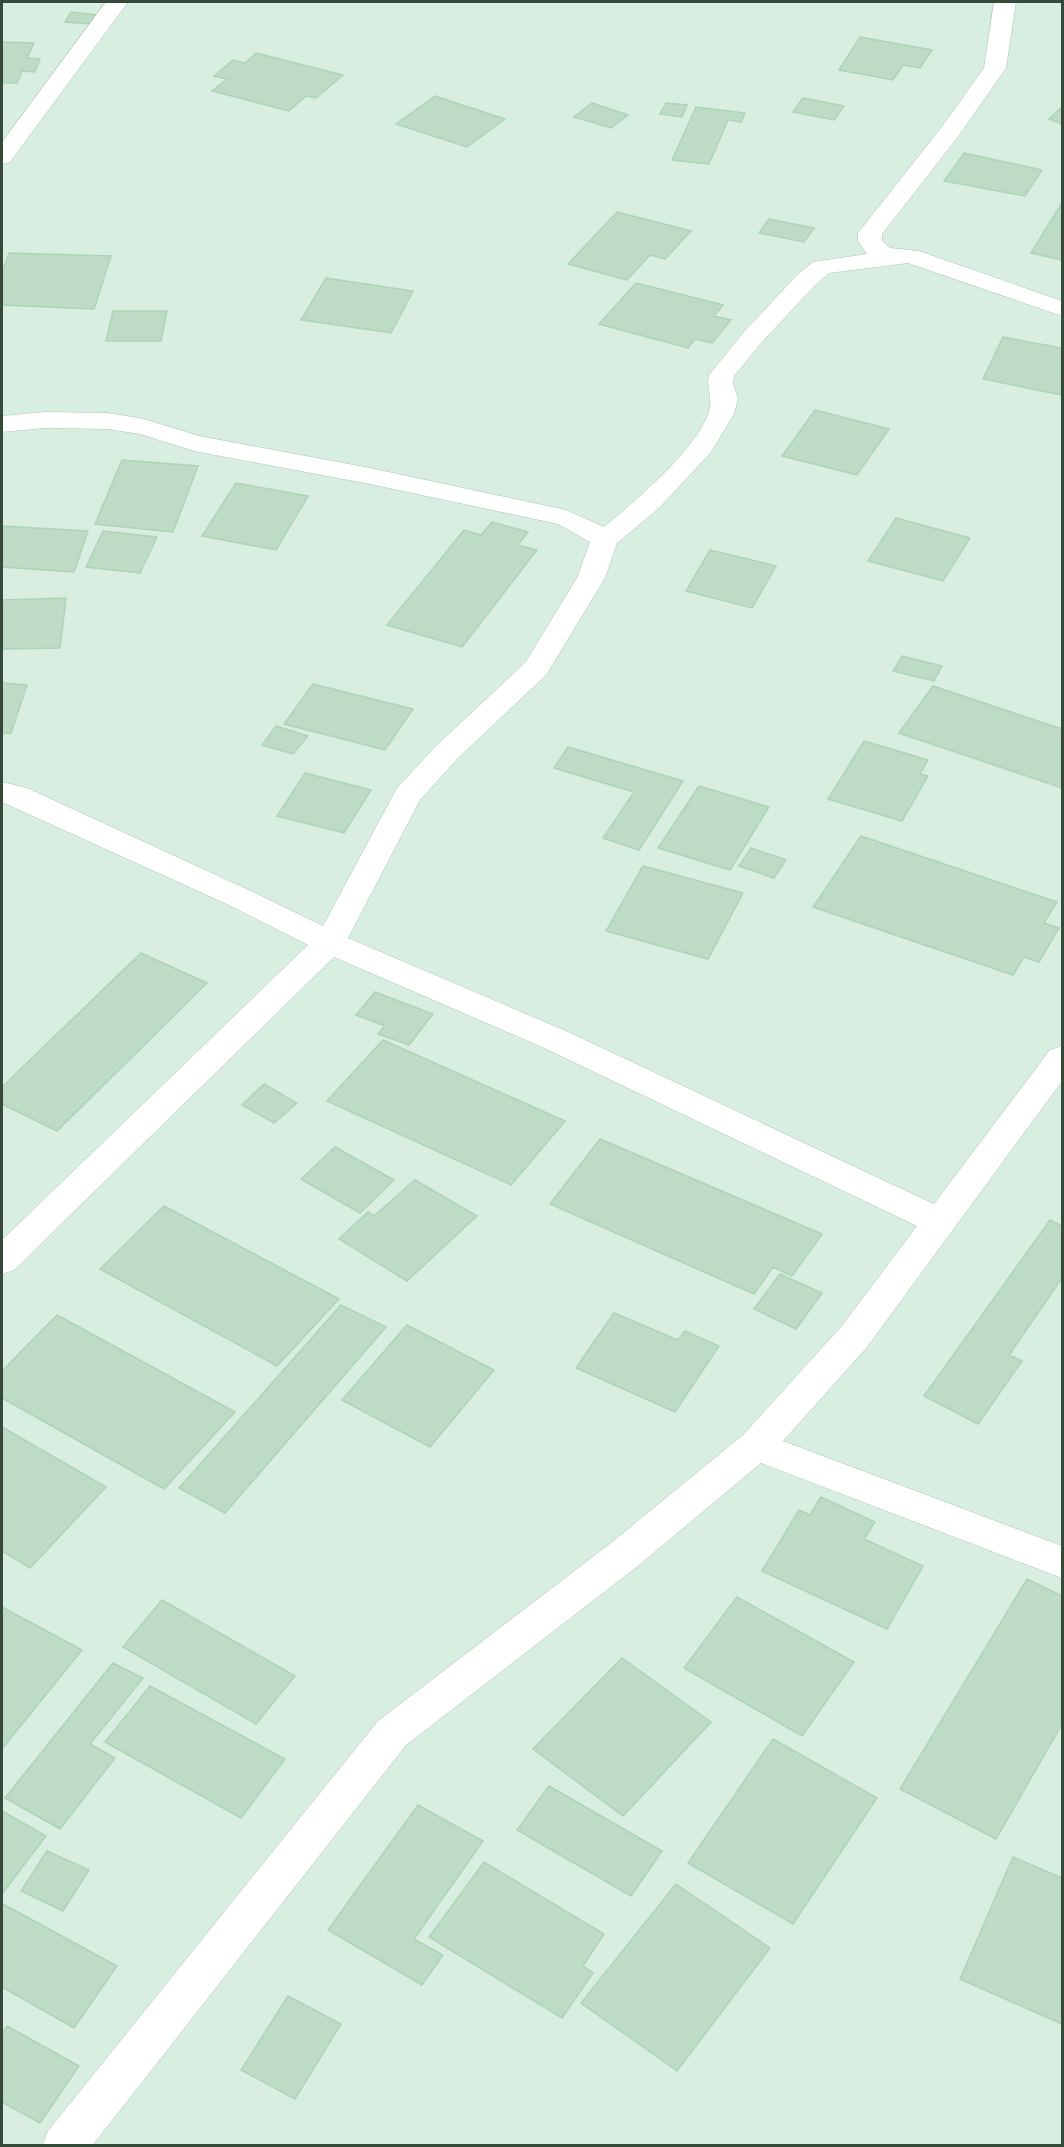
<svg xmlns="http://www.w3.org/2000/svg" width="1064" height="2147" font-family="Roboto,sans-serif">
<rect width="100%" height="100%" fill="#e7f5ec"/>
<path fill="#d8eee0" d="M2 2H1062V2145H2Z"/>
<path fill="#bedbc6" stroke="#add4b7" stroke-width="1.5" d="M71 12 99 15 93 24 65 22Z
M860 37 932 50 920 68 903 65 893 80 839 70Z
M2 42 34 43 27 58 40 59 35 72 22 71 17 83H2Z
M256 53 343 75 316 98 306 96 289 111 212 91 227 79 214 76 233 60 245 63Z
M435 96 505 119 467 147 396 124Z
M803 98 844 106 834 120 793 112Z
M592 103 628 115 611 128 574 117Z
M666 103 687 105 682 117 660 114Z
M696 107 745 113 741 122 728 120 709 164 672 160Z
M1062 107V124L1049 119Z
M964 153 1042 170 1025 196 944 181Z
M1062 203V260L1031 253Z
M617 212 691 231 665 259 650 255 627 280 568 264Z
M769 219 814 228 804 242 759 233Z
M9 253 111 256 94 309 2 305V273Z
M326 278 413 291 391 333 301 320Z
M636 283 723 305 714 316 731 320 712 343 695 339 688 348 599 324Z
M113 311H167L161 341H106Z
M1003 337 1062 348V395L983 379Z
M815 410 889 429 857 475 782 456Z
M122 460 198 466 173 532 95 524Z
M236 483 308 496 276 550 202 536Z
M896 518 970 538 943 581 868 561Z
M492 522 528 532 518 545 537 550 462 647 387 625 464 530 481 535Z
M2 526 88 531 74 572 2 567Z
M103 531 157 537 140 573 86 567Z
M710 550 776 566 752 608 686 591Z
M66 598 60 648 2 649V600Z
M902 656 942 666 934 681 893 671Z
M2 683 27 685 11 733H2Z
M313 684 413 709 385 750 284 724Z
M933 686 1062 729V788L899 733Z
M276 726 308 736 293 754 262 745Z
M864 741 928 760 920 774 928 776 902 821 828 799Z
M568 747 683 781 639 850 603 838 634 792 554 768Z
M305 773 371 790 344 833 277 816Z
M699 786 769 807 730 870 658 848Z
M861 836 1057 902 1044 923 1059 928 1039 962 1024 957 1013 975 813 907Z
M751 848 786 860 774 878 739 866Z
M643 866 743 893 708 959 606 931Z
M141 953 207 983 57 1131 2 1104V1087Z
M375 992 433 1014 409 1045 378 1034 385 1026 356 1015Z
M383 1040 565 1121 511 1185 327 1101Z
M264 1084 297 1103 274 1123 242 1105Z
M600 1139 822 1234 792 1276 773 1267 754 1294 550 1204Z
M335 1147 394 1180 360 1213 301 1179Z
M415 1180 477 1216 407 1281 339 1239 368 1212 374 1216Z
M164 1206 339 1299 277 1366 100 1269Z
M1050 1220 1062 1226V1278L1009 1355 1022 1361 978 1424 924 1396Z
M780 1274 822 1293 796 1329 754 1309Z
M341 1305 386 1327 225 1513 179 1488Z
M614 1313 678 1340 685 1331 719 1346 675 1412 576 1368Z
M57 1315 235 1412 164 1489 2 1398V1371Z
M407 1325 494 1370 430 1447 342 1400Z
M2 1427 106 1487 30 1568 2 1551Z
M821 1497 875 1522 864 1539 923 1566 887 1629 762 1571 799 1510 810 1515Z
M1027 1579 1062 1596V1724L996 1839 900 1789Z
M737 1597 854 1662 802 1736 684 1668Z
M162 1600 295 1676 256 1724 123 1647Z
M2 1607 82 1650 2 1749Z
M622 1658 711 1722 623 1816 533 1749Z
M113 1663 143 1678 90 1744 115 1758 60 1829 5 1798Z
M150 1686 285 1759 241 1818 105 1742Z
M773 1739 877 1798 793 1924 688 1863Z
M549 1786 662 1851 631 1896 517 1830Z
M418 1805 483 1841 414 1939 443 1955 422 1985 328 1930Z
M2 1811 46 1836 2 1894Z
M47 1851 89 1870 63 1911 21 1891Z
M1013 1857 1062 1878V2024L960 1979Z
M484 1862 604 1934 583 1966 593 1973 562 2018 429 1937Z
M676 1884 770 1948 677 2071 581 2003Z
M3 1904 117 1966 74 2028 2 1987V1907Z
M288 1996 341 2024 295 2099 241 2070Z
M7 2026 79 2066 40 2123 2 2102V2034Z"/>
<g fill="none" stroke-linecap="round" stroke-linejoin="round">
<g stroke="#abc5b3" stroke-width="1">
<path id="street" d="M106 2H128L10 162 2 164V142Z
M994 2H1016L1006 68 957 138 882 234V241L890 248 919 251 1062 301V316L908 263 829 273 815 285 762 342 734 376 733 384 738 398 734 414 711 452 659 508 617 543 605 578 546 675 457 759 420 800 348 938 566 1031 934 1204 1050 1050 1062 1046V1081L867 1347 783 1441 1062 1546V1578L761 1463 639 1565 406 1745 92 2146H42L48 2131 378 1721 611 1543 743 1435 841 1327 917 1226 542 1047 334 957 14 1270 2 1274V1240L308 945 231 906 2 802V782L27 788 253 892 323 926 397 788 437 745 525 663 577 578 590 542 558 524 370 484 194 451 140 434 108 429 45 428 2 432V416L45 412 108 413 144 419 199 436 370 468 566 510 604 527C635 501 698 449 709 411 713 396 706 389 709 375L744 332 797 275 813 262 867 254 858 241V233L941 128 984 68Z"/>
</g>
<use href="#street" fill="#fff" fill-rule="evenodd"/>
</g>
<rect width="1064" height="2147" fill="none" stroke="#354a3a" stroke-width="6"/>
</svg>
